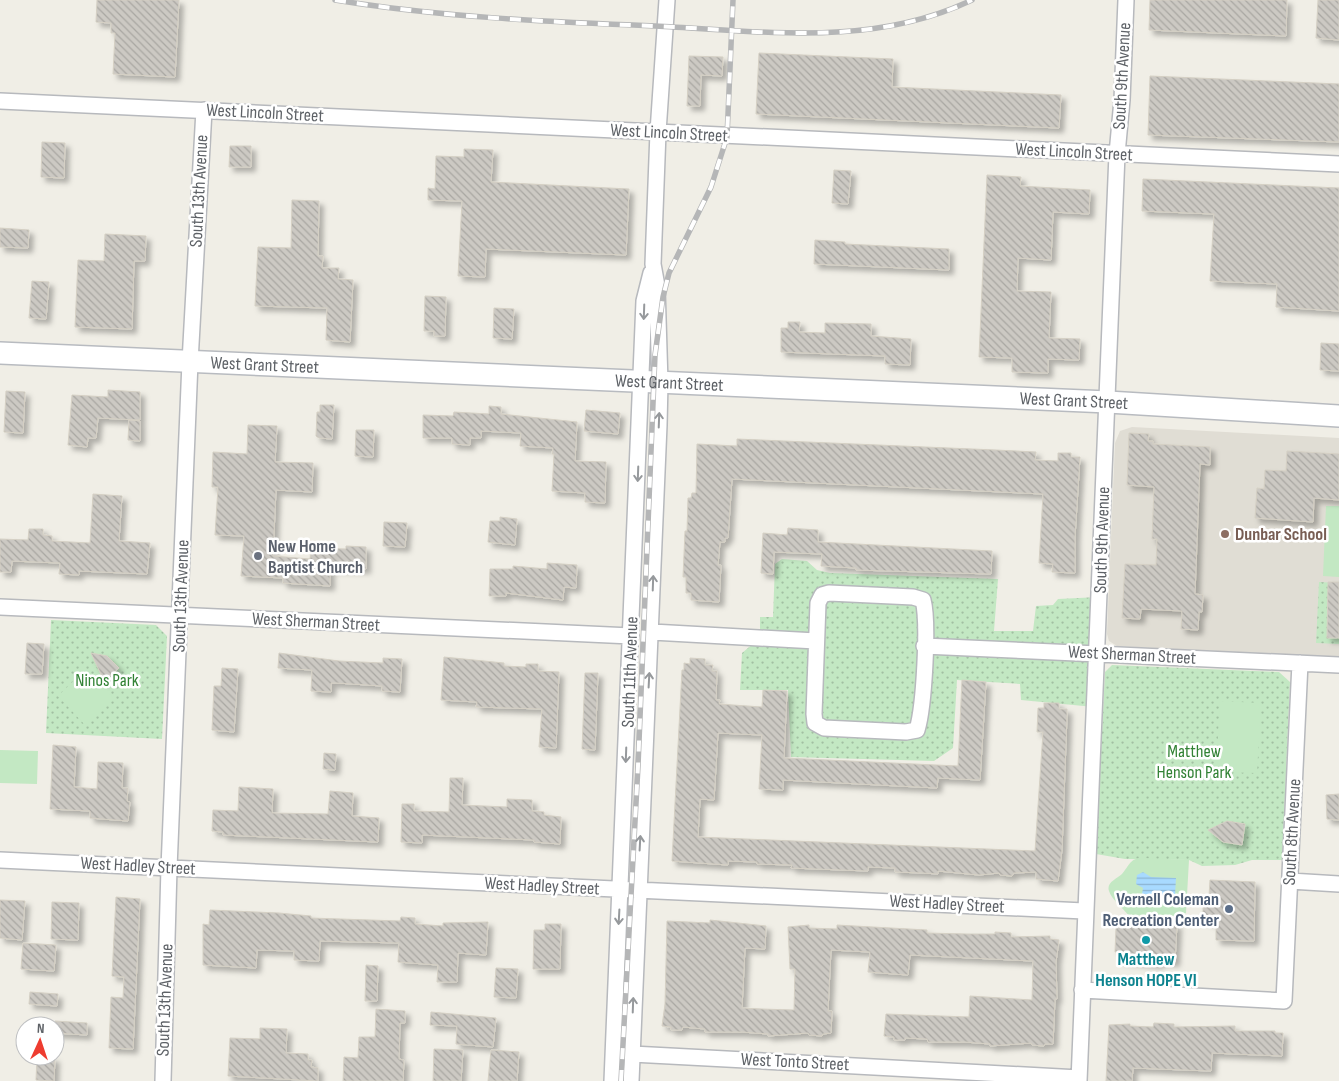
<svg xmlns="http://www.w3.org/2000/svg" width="1339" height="1081" font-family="'Sofia Sans Condensed',sans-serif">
<defs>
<pattern id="grass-dots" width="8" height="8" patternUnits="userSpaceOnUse" patternTransform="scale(1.25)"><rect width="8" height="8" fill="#c3e8c3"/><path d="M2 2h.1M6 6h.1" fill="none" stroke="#a2bfa2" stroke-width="1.8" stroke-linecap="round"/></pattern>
<pattern id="water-rules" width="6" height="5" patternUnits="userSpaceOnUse" patternTransform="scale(1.25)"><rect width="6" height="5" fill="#a8daff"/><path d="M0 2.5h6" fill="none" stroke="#8cb4d2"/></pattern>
<pattern id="building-back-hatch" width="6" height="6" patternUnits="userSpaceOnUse" patternTransform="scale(1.25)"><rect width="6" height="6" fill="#ccc9c3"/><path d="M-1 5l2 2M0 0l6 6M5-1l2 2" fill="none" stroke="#a9a7a2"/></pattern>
<filter id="shadow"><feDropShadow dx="4.5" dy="4.5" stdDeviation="2.5" flood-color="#0004"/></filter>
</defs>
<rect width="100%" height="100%" fill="#f0eee6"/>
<path fill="#e0ddd4" d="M1132 427 1339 438V657L1117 646 1109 641 1107 634 1115 443 1120 431Z"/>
<path fill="url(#grass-dots)" d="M782 559 807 561 817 570 830 573 998 579 994 631H1033L1036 606 1053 605 1058 599 1099 597 1094 707 1021 700 1020 684 957 680 953 748 934 761 791 757 788 690H740L742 653 760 638V617H773L775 564Z
M1319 582 1339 583V644L1316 643Z
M51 620 156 625 167 636 162 739 46 733Z
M1112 665 1279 672 1290 682 1282 860H1252L1235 865 1202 866 1189 860 1125 859 1096 854 1105 672Z"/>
<path fill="#c3e8c3" d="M1326 506H1339V577L1323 576Z
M86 669 114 699 85 725 58 696Z
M1220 701 1261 703 1257 773 1216 772Z
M0 750 38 751 37 784 0 783Z
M1142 858 1189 860 1186 913 1177 916H1129C1124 909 1111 899 1109 891 1106 882 1117 879 1122 874 1129 866 1130 858 1142 858Z"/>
<path fill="url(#water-rules)" d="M1143 872 1151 877 1176 878 1175 895H1164V899H1158V905H1146V894H1142L1143 888 1136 884 1137 875Z"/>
<path fill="url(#building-back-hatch)" stroke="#d5d0c4" filter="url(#shadow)" d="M97 0H179L175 77 113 74 115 33H111V23L96 22Z
M1150 0H1287L1286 36 1149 30Z
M1318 0H1339V40L1316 38Z
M759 53 893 59 892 87 1061 95 1059 128 756 114Z
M689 56 723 57 722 76 701 75 700 106H687Z
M1150 76 1339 84V142L1148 135Z
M42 142 65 143 64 178 41 177Z
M230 146H251V167H229Z
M464 149 493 150 491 182 629 189 626 255 486 249 485 277 458 276 462 201 428 200V188L435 189 436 156 464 157Z
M834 170 851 171 848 204 832 203Z
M987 175 1021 177 1020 186 1090 190 1089 214 1053 212 1051 260 1018 258 1017 291 1051 292 1049 338 1080 339 1079 360 1048 359V373L1012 372V358L979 357Z
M1143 179 1339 188V311L1276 307 1277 284 1210 281 1214 214 1142 211Z
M292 200 319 201 318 256H323L322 268H339L338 279 353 280 350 342 326 340 327 308 255 306 258 247 291 248Z
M0 228 29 230 28 248 0 247Z
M105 234 146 236 145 261H134L132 329 75 327 78 260 104 261Z
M815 240 845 242V244L949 249V270L814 264Z
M32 281 49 282 46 319 29 318Z
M425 296 446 297 445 336H434V331H424Z
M494 308 514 309 512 339 493 338Z
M788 322H800L799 332 825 333V323L871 324V336L911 339 910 365 885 364V356L781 352V328H788Z
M1321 343 1339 344V371L1320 370Z
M108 390 140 392V420L98 418 96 438H88L87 447 68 445 72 395 108 397Z
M6 391 25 392 23 433 4 432Z
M320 405H334L332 439 319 438 316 436 317 412H320Z
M489 406 501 407V414L577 422 575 461 606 462 605 503 585 502V493L552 491 554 454H552L553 448 520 446 521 433 481 431V438H470V445L452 444V438H423V415L453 416 454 412 489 414Z
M586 410 620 413 618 434 584 431Z
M129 420 140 421V441L128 440Z
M248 425 277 426 275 462 313 463 312 492 276 490 273 556 310 559 311 548 346 549V546L366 547V569L330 568V586L283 583V578L241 576 244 536 215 535 218 487H212L213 452 247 454Z
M356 430H374L373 457 355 456Z
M1129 433 1149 434 1148 441H1153V444L1210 447V465L1200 464 1195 594 1203 595 1202 612H1199L1198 630 1181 629 1182 611 1141 609 1140 619 1122 618 1125 564 1156 565 1157 539H1152L1154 487 1127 485Z
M737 439 996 450 1036 452 1035 460 1058 461V453H1071V457H1080L1075 537V573L1052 572 1053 564 1039 563 1043 494 732 479 728 538H725V542H720L718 565H721L719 602 691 600V593H686V577H683L685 531H687L688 498H691L692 493H696L697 444 737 446Z
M1287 451 1339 454V500L1314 498 1313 522 1255 518 1257 488 1264 489 1265 470 1286 471Z
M93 494 122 496 119 541 150 543 147 574 79 571V575L59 574 60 563 12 561 11 572H0V539L28 540 29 529H43V535L52 536V541L90 543Z
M500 517 517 519 515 545 488 542 490 521H500Z
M384 522 407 523 405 547 383 546Z
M788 528 818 530V542L992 551 991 574 856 570V568L821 566 822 554 774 552 773 574 761 573 763 533 787 535Z
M547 563 577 565 576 588 564 587 563 600 506 593V596H489L490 569H513V566L547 569Z
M1328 582H1339V638H1327Z
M27 643 44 644 42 674H25Z
M91 653 107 656 119 668 104 681Z
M279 653 339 661 383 663V658L402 659 400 692 382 691V686L337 683H331V692L311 691 312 670 278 668Z
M444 657 504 663V666L526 667V664H538V671L559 672 556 748 539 747 542 709 476 707 477 702 441 700Z
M690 658 705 659V665H713L712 671H717L716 700H720L719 704 762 707 763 690 787 691 784 758 958 766 962 680 986 682 980 780 938 778 937 788 783 780V790L759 789 762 735 718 733 714 800 700 799 698 837 1035 851 1043 732H1037L1038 708H1044V703H1059V709H1067V716L1062 850 1058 881 1036 879V872L1014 873 1012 876 1000 875 999 873 979 875 938 871V874L923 873 895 872V868L868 867V871L791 868 792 865 757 864V862L728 861V865L672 861 682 670H684V663L690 664Z
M222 668 238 669 234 732 212 730 214 686H221Z
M585 673H598L595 750 582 749Z
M53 745 76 747 74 787 97 789 98 762 123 763 122 788H128L127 801 130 802 128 821 90 818V811L50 809Z
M324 753 336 754 335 770 323 769Z
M450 778H463L462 805 507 807V799L532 800V811L544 812V815L561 817 560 844 534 842V840L422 835V843L401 842 402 804H414V811L449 812Z
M239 787 273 789 272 813 328 814 330 791 353 793 352 816 379 818 378 842 223 835V832L212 831 213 810 238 811Z
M1339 794V820L1327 819 1326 795Z
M1227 821 1245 824 1242 845 1223 842 1208 830Z
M1210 880 1255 882 1254 941 1216 940V922H1208V916H1203V896H1209Z
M116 897 140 899 133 1049 109 1048 111 997 123 998 124 977 112 976Z
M0 900 25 901 22 940 0 938Z
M52 902 79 903 78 940 51 939Z
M210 910 279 913 311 916V918L400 921 401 917 415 918V924L443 926V923L488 922 486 955 458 953 457 982H437L438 965 398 962 399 943 320 941 319 961 294 960V951L257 950 256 968 203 965V924L209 925Z
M710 920 766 926 765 949 745 948 742 1008 762 1009 794 1010 795 969H790L788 927 809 925V928L837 929V925L927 930V933L967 934H995V932L1011 933V937L1050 936V939L1059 940 1056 962 1057 999H1055L1053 1044H1045L1044 1046 1032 1045 1031 1043 990 1046V1044L965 1042H928L927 1039 905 1038V1040H894V1037L884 1036 886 1014 969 1017 970 996 1032 1000 1033 961 910 955 908 975 868 972 870 952 831 950 828 1011H832L831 1033 823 1034 822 1036 809 1035 808 1033 768 1036V1034L742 1032H705V1029L683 1027 682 1030H671V1027L662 1026 665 1004 667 921 710 923Z
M1145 921 1177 924 1175 962 1159 961V964L1120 960V952H1115L1116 927H1122V922Z
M545 924H561L560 969H533L534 930H545Z
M23 943 56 945 54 971 21 969Z
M366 965 378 966 377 1001H365Z
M496 968 518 969 516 998 494 997Z
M30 992 58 994 57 1006 29 1004Z
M376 1009 405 1011V1023H400L399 1059 404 1060 403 1081H343L344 1057 358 1058 359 1037H375Z
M431 1012 496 1018 493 1047 456 1044 457 1026 430 1025Z
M55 1021 87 1023V1035L55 1033Z
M1154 1023 1174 1024V1027L1235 1026V1031H1275V1033H1283L1282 1056 1212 1053 1211 1071 1133 1068 1132 1081H1106L1109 1025 1130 1024V1026L1153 1027Z
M260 1028 287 1029 286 1053 308 1054V1060H312L311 1067 318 1068V1081L228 1076 230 1038 260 1039Z
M434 1049 463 1050 461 1081H433Z
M491 1050 519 1052 517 1081H488Z
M37 1057 55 1058 54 1081 36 1080Z"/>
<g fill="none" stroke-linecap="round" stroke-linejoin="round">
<g stroke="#b7b9bd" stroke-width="18">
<path id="street" d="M0 101 1339 164
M829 593 913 597 923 600C929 623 924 707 917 730L906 732 824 728 815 723 814 714 818 603 822 595Z
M0 607 631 636
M652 632 816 641
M924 646 1339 665
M0 860 1084 911
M1290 881 1339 884
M1082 990 1284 1001 1300 663
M632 1054 1079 1078
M163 1081 169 868 190 362 204 110
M612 1081 644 301 651 273
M631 1081 659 425 660 383 657 286 653 264 658 132 667 0
M1079 1081 1117 154 1122 100 1126 0"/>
</g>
<g stroke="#b8bbc0" stroke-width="24">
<g id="secondary">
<path id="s1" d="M0 353 1108 402 1339 416"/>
</g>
</g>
<use href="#street" stroke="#fff" stroke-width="15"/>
<use href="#secondary" stroke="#fff" stroke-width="21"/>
<g stroke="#b5b6b7" stroke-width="5.5">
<path id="rail" d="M335 0C441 17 548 22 655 26 763 31 871 48 972 0
M621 1081 638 766 655 355 663 297 669 273 711 187 727 137 733 0"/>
</g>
<use href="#rail" stroke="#fff" stroke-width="4" stroke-dasharray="11" stroke-linecap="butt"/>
</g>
<defs><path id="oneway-shaft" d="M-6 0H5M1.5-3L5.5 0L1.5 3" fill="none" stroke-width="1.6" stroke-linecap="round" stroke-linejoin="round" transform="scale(1.25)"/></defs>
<g stroke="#96999c">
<use href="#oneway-shaft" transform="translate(644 312) rotate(92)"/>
<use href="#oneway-shaft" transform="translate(659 420) rotate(-88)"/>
<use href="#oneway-shaft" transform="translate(638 474) rotate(92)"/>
<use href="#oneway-shaft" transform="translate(653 583) rotate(-88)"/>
<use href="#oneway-shaft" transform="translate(649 680) rotate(-87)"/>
<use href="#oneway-shaft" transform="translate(626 755) rotate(92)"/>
<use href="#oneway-shaft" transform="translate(640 843) rotate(-87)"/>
<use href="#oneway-shaft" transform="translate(619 917) rotate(93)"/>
<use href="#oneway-shaft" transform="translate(633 1005) rotate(-88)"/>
</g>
<circle fill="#8d6e63" stroke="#fff" stroke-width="2" cx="1225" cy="534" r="5"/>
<circle fill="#6b7280" stroke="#fff" stroke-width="2" cx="258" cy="556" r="5"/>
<circle fill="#5c6f8a" stroke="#fff" stroke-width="2" cx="1229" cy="909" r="5"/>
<circle fill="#0f9aa8" stroke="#fff" stroke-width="2" cx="1146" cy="940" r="5"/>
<g text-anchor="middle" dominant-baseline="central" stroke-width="5" stroke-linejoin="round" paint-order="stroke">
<g font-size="18" fill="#5e6267" stroke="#fff">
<text transform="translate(1122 76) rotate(-87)">South 9th Avenue</text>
<text transform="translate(265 113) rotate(3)">West Lincoln Street</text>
<text transform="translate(669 133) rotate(3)">West Lincoln Street</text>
<text transform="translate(1074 152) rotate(3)">West Lincoln Street</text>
<text transform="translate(199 191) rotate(-87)">South 13th Avenue</text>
<text stroke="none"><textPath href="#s1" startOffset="265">West Grant Street</textPath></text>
<text stroke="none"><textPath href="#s1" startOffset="670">West Grant Street</textPath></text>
<text stroke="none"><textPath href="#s1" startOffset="1075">West Grant Street</textPath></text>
<text transform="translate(1102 540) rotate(-88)">South 9th Avenue</text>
<text transform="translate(181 596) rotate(-88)">South 13th Avenue</text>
<text transform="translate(316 622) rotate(3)">West Sherman Street</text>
<text transform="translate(1132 655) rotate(3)">West Sherman Street</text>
<text transform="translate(630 672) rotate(-88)">South 11th Avenue</text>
<text transform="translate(1292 832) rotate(-87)">South 8th Avenue</text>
<text transform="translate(138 866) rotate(3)">West Hadley Street</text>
<text transform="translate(542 886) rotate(3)">West Hadley Street</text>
<text transform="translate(947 904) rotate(3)">West Hadley Street</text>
<text transform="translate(165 1000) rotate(-88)">South 13th Avenue</text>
<text transform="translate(795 1062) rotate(3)">West Tonto Street</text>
</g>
<g font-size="18" font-weight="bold" fill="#785e54" stroke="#fff" text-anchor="start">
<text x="1235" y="534">Dunbar School</text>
</g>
<g font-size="18" font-weight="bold" fill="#5b616d" stroke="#fff" text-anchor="start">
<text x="268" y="546">New Home<tspan x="268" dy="21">Baptist Church</tspan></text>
</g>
<g font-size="18" fill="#328235" stroke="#fff">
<text x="107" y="680">Ninos Park</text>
<text x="1194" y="751">Matthew<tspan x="1194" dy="21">Henson Park</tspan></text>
</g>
<g font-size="18" font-weight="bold" fill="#4e5e75" stroke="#fff" text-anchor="end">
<text x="1219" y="899">Vernell Coleman<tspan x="1219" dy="21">Recreation Center</tspan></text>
</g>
<g font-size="18" font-weight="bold" fill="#0d838f" stroke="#fff">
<text x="1146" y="959">Matthew<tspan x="1146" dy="21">Henson HOPE VI</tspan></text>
</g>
</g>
<g transform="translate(40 1041) rotate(3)"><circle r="24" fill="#ffffff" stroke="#bfc0c2"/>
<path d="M0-4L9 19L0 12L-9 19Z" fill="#ee3c2f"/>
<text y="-8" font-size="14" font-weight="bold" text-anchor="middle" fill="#5e6267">N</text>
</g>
</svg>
